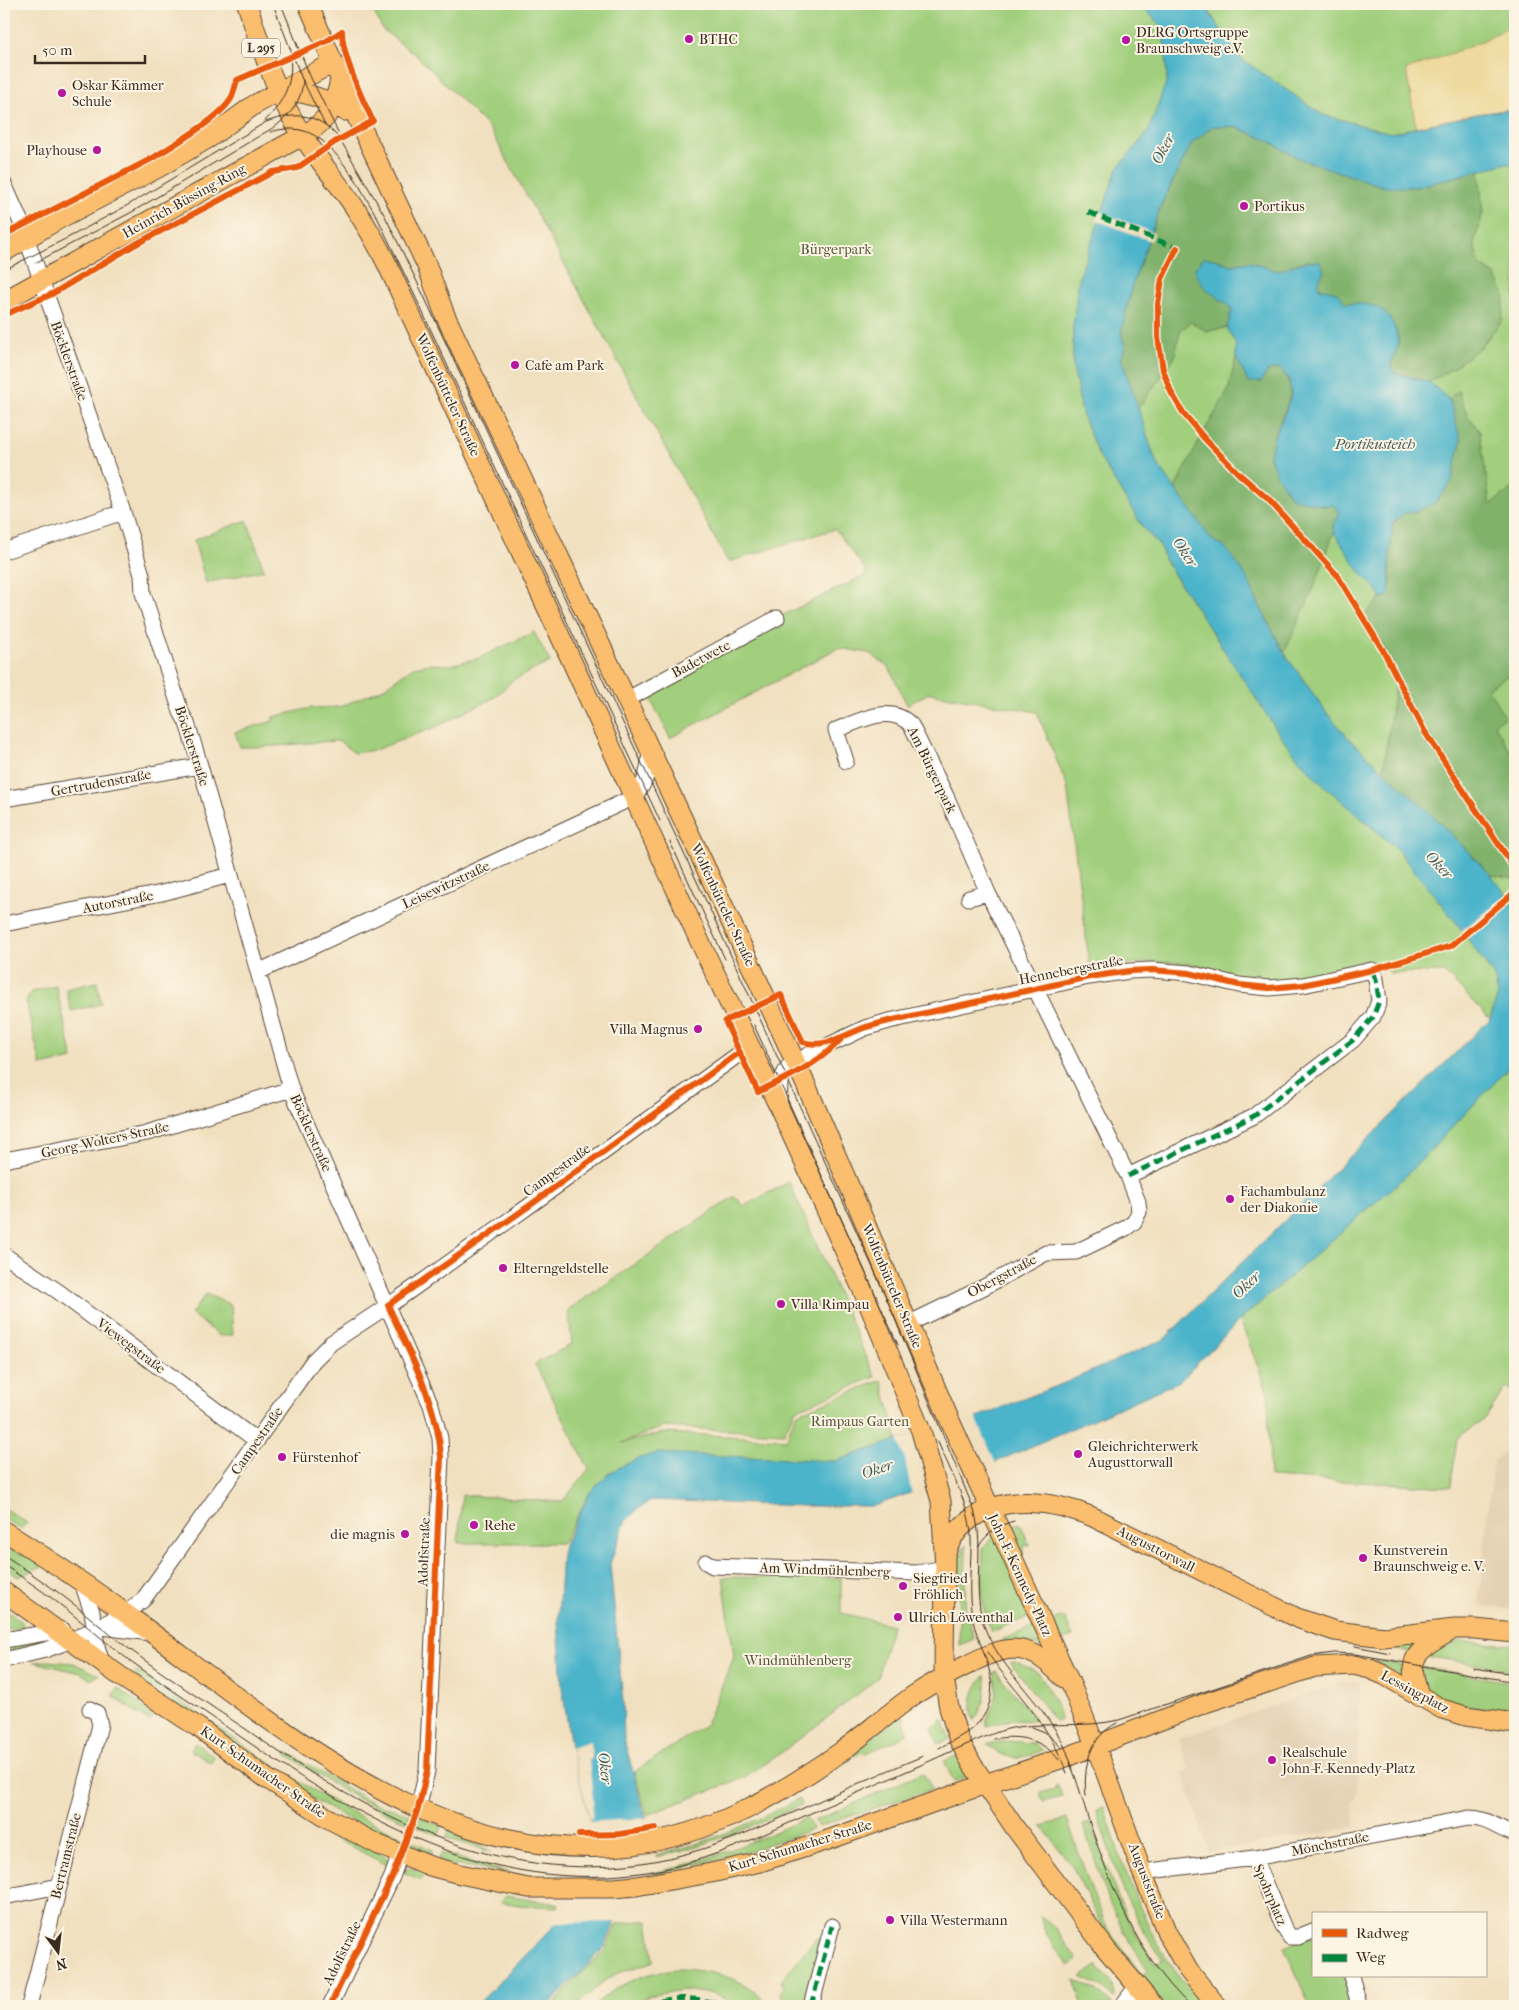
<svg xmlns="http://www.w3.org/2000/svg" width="1519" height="2010" font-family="'IM FELL French Canon',serif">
<rect width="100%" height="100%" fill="#fcf5e5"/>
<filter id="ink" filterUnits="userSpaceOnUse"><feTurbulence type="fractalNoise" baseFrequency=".02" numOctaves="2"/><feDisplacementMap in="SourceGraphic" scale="10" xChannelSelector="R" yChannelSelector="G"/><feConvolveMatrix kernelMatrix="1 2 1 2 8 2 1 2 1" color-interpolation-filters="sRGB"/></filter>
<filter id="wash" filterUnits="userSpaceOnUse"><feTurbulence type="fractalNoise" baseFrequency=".0096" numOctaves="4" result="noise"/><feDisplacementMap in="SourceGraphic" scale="20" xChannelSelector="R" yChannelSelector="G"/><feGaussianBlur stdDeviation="1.12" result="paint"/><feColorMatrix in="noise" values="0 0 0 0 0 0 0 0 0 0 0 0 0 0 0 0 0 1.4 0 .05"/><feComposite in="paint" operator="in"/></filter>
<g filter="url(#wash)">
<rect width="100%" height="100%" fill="#f1e0bf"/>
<path fill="#e5d1b4" d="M1507 1450 1515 1451V1610L1478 1605 1493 1461Z
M1342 1682 1360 1683 1357 1799 1352 1802 1356 1827 1209 1852 1183 1773 1189 1770 1179 1738Z"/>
<path fill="#a1cf7d" stroke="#6e7c4e" d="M370 4H1141L1160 26 1166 49 1167 80 1148 132 1117 169 1079 278 1073 327V367L1083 417 1099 456 1144 529 1161 547 1164 559 1280 735 1299 759 1318 780 1398 850 1459 926 1494 976 1498 995 1490 1019 1444 972 1391 973 1374 962C1340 968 1306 979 1272 979 1243 980 1218 968 1190 964 1156 960 1124 964 1090 969L1067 786 1037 712 929 693 907 705 889 667 869 653 838 648 670 738 646 689 777 618 866 575 865 569 835 529 728 562 490 129 416 55 383 30Z
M1206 4H1515V109L1477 114 1391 133 1323 115 1240 58 1210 13Z
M1504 164H1515V905L1491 875 1352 742 1327 713 1284 653 1212 540 1156 462 1121 357 1161 205Z
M247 520 264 570 206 583 194 540Z
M534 632 550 662 513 680 495 697 436 727 375 750 354 753 339 741C306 742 273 748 240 747L235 732 273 721V717L311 708 339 707 382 689 413 667 429 664 450 665 479 658Z
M97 982 101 1004 71 1011 66 989Z
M56 986 73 1059 41 1066 26 1002 31 992Z
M1515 1061V1390L1505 1388 1485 1419 1457 1438 1451 1487 1270 1477 1268 1393 1240 1320 1408 1174Z
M789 1182 875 1377 795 1410 784 1433 663 1427 622 1443 663 1433 786 1439 796 1414 882 1380 898 1440 835 1461 751 1459H636L609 1473 590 1492 563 1543H458L462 1495 562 1502 589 1469 535 1364 572 1344 568 1310 735 1196 744 1206Z
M206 1294 231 1305 233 1335 220 1336 191 1314Z
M4 1508 27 1523 20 1529 4 1518Z
M1020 1523 1030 1546 1025 1545 1022 1557 1009 1526Z
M994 1534 1031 1616 991 1632 984 1610 982 1592 983 1548Z
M966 1545 965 1599 966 1610 974 1639 959 1645 960 1554Z
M4 1546 28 1557 42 1566 18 1577 4 1567Z
M723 1577 841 1578V1613L892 1625 877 1678 871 1684 777 1756 745 1777 647 1815 634 1772 706 1724 734 1657Z
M4 1609 22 1622 23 1625 21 1628 4 1630Z
M1064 1617 1073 1636 1061 1642 1052 1621Z
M1034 1627 1045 1649 1029 1642 1003 1643 1001 1640Z
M46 1640 48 1641V1644L4 1652V1647Z
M1428 1640 1412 1653 1380 1646Z
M1458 1641 1515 1645V1671L1426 1656 1443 1645Z
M1372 1660 1406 1666 1409 1680Z
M47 1661 73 1663 99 1675 91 1680 81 1673 34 1662Z
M1010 1662 1020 1664 1039 1673 1055 1702 1061 1720 1056 1722Z
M1419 1667 1515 1683V1715L1455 1704 1440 1701 1427 1692Z
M137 1671C223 1730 306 1794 401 1836L397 1845 317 1802 133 1675Z
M996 1671 1035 1719 1033 1721 1011 1720 987 1726C985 1718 992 1710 994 1702 997 1692 996 1682 994 1672Z
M985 1675C988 1693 984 1706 974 1720 969 1703 973 1689 985 1675Z
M118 1688 154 1715 150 1722 112 1696Z
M903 1715 907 1733 901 1738 864 1754 862 1752 850 1758 851 1760 820 1775Z
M943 1719 950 1739 938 1744 932 1728Z
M1007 1741 1033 1743 1042 1750C1023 1760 1003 1761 987 1744Z
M195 1743 214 1756 211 1763 190 1750Z
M287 1752 364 1798 376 1804 410 1814 407 1822C364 1804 325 1780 286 1754Z
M957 1756 968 1776 954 1782 944 1761Z
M923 1773 932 1789 818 1827 814 1821Z
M1058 1785 1062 1797 1043 1802 1040 1793 1055 1789V1786Z
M799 1799 801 1805C754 1826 707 1846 656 1857V1855C707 1843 753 1823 799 1799Z
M1104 1807C1120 1858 1140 1918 1169 1962 1179 1978 1192 1992 1205 2006H1164L1145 1987 1107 1935 1072 1866 1042 1826 1067 1819 1091 1889 1107 1927 1142 1975 1148 1970 1131 1944 1110 1904 1083 1825 1091 1823C1108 1872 1123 1923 1157 1964L1163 1960 1146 1935 1127 1899 1117 1874 1096 1810Z
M418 1817 442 1826 439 1835 414 1825Z
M806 1818 813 1829 747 1852 655 1875V1873C708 1860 757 1841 806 1818Z
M450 1829 491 1852 446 1838Z
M336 1831 384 1855 388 1860 389 1866 332 1837Z
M408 1840 433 1850 430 1859 405 1848Z
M441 1853 513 1874 569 1880C538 1879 510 1873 480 1868 466 1866 452 1866 438 1862Z
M409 1868 424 1872 422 1880 402 1872Z
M506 1896 558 1904 557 1907 519 1905 500 1902Z
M1040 1916C1056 1924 1066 1945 1077 1959L1069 1966C1057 1951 1044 1935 1040 1916Z
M648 1920 654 1961 616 1974 603 1982 576 2006H552L581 1973 604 1952 617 1924Z
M1313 1936V1976H1344L1349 1995 1345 2006H1310L1284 1947Z
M817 1937 822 1939 803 2006H784L781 1991 784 1987 781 1981Z
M1097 1965 1113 1984 1114 1998 1103 1988 1081 1977Z
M677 1969C708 1970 750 1977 767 2006H741L713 1994 681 1990 649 1996 628 2006H594C616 1984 646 1972 677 1969Z
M1074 1980 1095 1990 1112 2004 1111 2006H1083Z"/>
<path fill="#80b26c" stroke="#5e6e45" d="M1213 126 1236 127 1267 140 1416 187 1479 171 1483 213 1474 243 1479 264 1495 275 1505 295 1502 321 1482 346 1453 368 1429 382 1395 373 1391 368C1391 357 1399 350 1398 338 1398 332 1394 326 1391 321 1376 301 1366 308 1346 303 1337 301 1323 291 1317 284L1324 271 1306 261 1278 271 1249 262 1231 265 1215 259 1204 287 1217 295 1232 310 1227 328 1206 331 1191 322 1180 331 1175 357 1138 409 1121 357 1125 348 1121 332 1132 286 1161 205 1192 142Z
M1236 357 1248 382 1268 371 1280 368C1298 391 1288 403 1278 426 1274 436 1272 446 1270 457L1312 502 1322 506 1333 505 1338 511 1339 516 1333 525 1334 532 1315 586 1284 653 1254 595 1248 579 1226 549 1212 540 1175 488 1205 430 1228 391Z
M1458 390 1467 414 1480 432 1490 505 1515 486V671L1488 688 1505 717 1494 724 1515 759V879L1491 875 1429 812 1383 772 1397 671 1366 614 1381 598 1387 597 1391 584 1389 562 1393 523 1403 514 1420 510 1461 441 1449 399Z"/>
<path fill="#eeda9e" stroke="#94825e" d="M1515 24V109L1477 114 1416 127 1406 70 1476 44Z"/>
<path fill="#4cb4ca" stroke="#446f74" d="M1141 4H1206L1210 14 1240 58 1323 115 1391 133 1477 114 1515 109V164H1504L1416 187H1385L1300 159 1267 140 1236 127 1213 126 1192 143 1161 205 1132 286 1121 332 1125 348 1121 357 1156 462 1212 540 1226 548 1248 579 1254 595 1284 653 1327 713 1352 742 1429 812 1491 875 1515 906V1061L1408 1174 1240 1320 1180 1381 996 1462 874 1506H803L652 1500 638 1509 625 1522 610 1564 623 1702 624 1740 646 1818 617 1919 608 1939 603 1949 548 2006H476L560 1920 590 1820 571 1747 562 1687 558 1621 562 1550 590 1492 609 1473 636 1459 657 1453 835 1461 898 1440 964 1422 1062 1384 1163 1340 1490 1019 1498 995 1494 976 1459 926 1398 850 1318 780 1299 759 1280 735 1164 559 1161 547 1144 529 1099 456 1083 417 1073 367V327L1079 278 1117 169 1148 132 1167 80 1166 49 1160 26Z
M1204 257 1215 259 1231 265 1249 262 1278 271 1306 261H1320L1324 271 1317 284 1321 289C1333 290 1339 291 1345 303 1355 304 1367 303 1376 307 1390 312 1399 332 1398 346 1396 354 1391 360 1391 368L1395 373 1429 382 1449 399 1461 441 1452 481 1436 502 1420 510 1403 514 1393 523 1389 562 1390 593 1387 597 1381 598 1376 588 1361 574 1334 532 1333 526 1339 516 1338 511 1333 505 1322 506 1291 497 1277 476 1270 457 1274 437 1286 410 1291 396 1289 380 1280 368 1268 371 1261 382H1248L1236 357 1235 342 1227 328 1232 309C1219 295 1197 289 1195 268Z"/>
<path fill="#f1e0bf" d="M1099 211 1154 233 1151 241 1096 220Z
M1508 895 1512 901 1465 939 1460 932Z
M975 1415 996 1464 912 1495 905 1459 898 1440Z
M590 1741 592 1759 589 1760 593 1800 592 1818 590 1820 571 1747Z
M648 1818 619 1922 553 1923 558 1918 587 1822Z"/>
</g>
<g filter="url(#ink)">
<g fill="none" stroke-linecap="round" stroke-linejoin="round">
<g stroke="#564536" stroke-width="17">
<path id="minor" d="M4 184 20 220 123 512 142 575 143 593 181 712 187 723 197 755 291 1089 431 1405 440 1438 441 1457 427 1771 418 1809
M4 551 123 512
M626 700 777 618
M846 761 836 730C860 721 890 703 911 725L947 798 988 893
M4 799 199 766
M4 924 162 893 230 875
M258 972 634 797C647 782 649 769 650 749
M779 1105 780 1082 788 1067 812 1053 865 1028 889 1021 1089 977 1130 971 1152 970 1189 973 1239 985 1269 988 1303 985 1372 970 1376 979 1379 1001 1373 1017 1353 1040 1254 1116 1128 1176
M4 1160 147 1133 291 1089
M4 1255 59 1292 257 1441
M908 1324 986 1286 1046 1253 1076 1252 1126 1228 1134 1222 1139 1212 1138 1202 1128 1176 988 893 969 898
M706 1562 713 1566 917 1573 945 1568
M82 1583 92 1612 97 1646 102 1663
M101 1627 151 1633
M4 1640 63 1630
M4 1660 45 1650 72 1640 126 1613 143 1600 313 1361 331 1343 401 1297 529 1206 750 1046
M1254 1858 1284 1928 1290 1937H1298L1313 1931
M1142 1872 1254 1858 1469 1818C1489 1818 1497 1829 1515 1834
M4 1897 59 1886
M1351 1976 1358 2001 1357 2006
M29 2006 100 1725 97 1713 90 1709
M330 2006 392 1877 400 1854
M811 2006 832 1926
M1122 2006 1136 1987"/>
</g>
<g stroke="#564536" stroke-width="21">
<path id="major" d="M247 4C261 48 275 90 299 130 316 158 339 183 357 211 368 228 378 246 387 264L562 640 700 942 779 1107 864 1293 921 1431 941 1501 945 1568
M308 4 359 122 427 266 445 315 711 879 806 1085 950 1421 1072 1687 1104 1768 1142 1872 1167 1933 1188 1970 1217 2006
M279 91C303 91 325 98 345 111
M4 252 57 220 158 168 209 138 254 105 333 63
M4 301 309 132C331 117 335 105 340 79
M4 1531C45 1557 86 1584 125 1613 273 1721 434 1869 632 1845 711 1835 778 1796 842 1751 866 1733 889 1713 914 1695 931 1684 949 1674 967 1665 981 1658 996 1650 1013 1649 1035 1649 1050 1664 1064 1678
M4 1592 120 1676 199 1728 266 1778 331 1820 379 1845 430 1866 460 1874 528 1888H614L636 1886 711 1873 760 1862 825 1841 985 1784 1069 1756 1205 1703 1315 1667 1354 1665 1370 1669 1384 1675 1442 1709 1466 1716 1515 1723
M1420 1697C1405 1658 1415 1652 1449 1632
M1154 2006 1106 1949 1015 1828 972 1764 959 1740 949 1708 944 1677 945 1556C948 1542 957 1530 968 1521 1003 1493 1054 1501 1093 1517L1297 1618 1335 1631 1384 1637 1455 1629H1475L1515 1633"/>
</g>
<use href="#minor" stroke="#fff" stroke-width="15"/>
<use href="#major" stroke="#fabe6e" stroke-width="19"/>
<path stroke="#3b2a1e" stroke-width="1" d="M273 4 302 79 325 125
M281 4 310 76 338 132
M296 41 300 58
M265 121C282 103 294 84 290 57
M270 132C313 119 332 148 354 178
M352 173 378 219 415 296 660 821
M35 263 132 212 276 126C291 114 302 101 303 80
M4 270 75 234 128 205 266 122C297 111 320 113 341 141L385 216 422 292 707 903 787 1078 883 1290 974 1510C986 1550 970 1592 986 1631 1008 1682 1059 1714 1073 1770
M670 842 725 959
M754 1025 898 1345
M938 1442C950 1471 969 1503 971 1535 972 1562 967 1589 972 1616 977 1644 999 1675 989 1704 982 1728 959 1737 939 1748
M979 1546C987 1533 999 1525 1014 1521
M4 1555C22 1567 41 1580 59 1593 83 1610 104 1631 128 1648 166 1677 207 1703 247 1730 374 1819 509 1893 669 1858 711 1849 751 1831 790 1814 835 1794 878 1774 923 1756
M4 1565C20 1576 37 1587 53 1599 77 1617 100 1638 125 1657 163 1685 203 1710 241 1737 368 1825 503 1901 664 1869 715 1858 763 1835 811 1813 864 1790 917 1767 970 1743 986 1737 1001 1729 1018 1727 1052 1722 1084 1728 1119 1720L1311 1656 1334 1653 1355 1654 1515 1682
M1355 1646 1390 1653
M987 1652C1014 1692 1052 1726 1067 1774
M1473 1668 1515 1674
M1032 1727 1045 1732 1062 1748
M994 1739C1018 1734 1043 1739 1059 1760
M1070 1763C1078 1782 1083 1802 1089 1821 1114 1893 1134 1951 1190 2006
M1086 1796C1083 1767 1089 1737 1117 1723"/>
<path stroke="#00873e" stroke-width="5" stroke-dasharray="10 5" stroke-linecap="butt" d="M1088 212 1177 248 1175 252
M1128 1176 1254 1116 1353 1040 1373 1017 1379 1001 1376 979 1372 970
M646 2006C671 1995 699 1997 724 2006
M811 2006 832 1926"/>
<g stroke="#fcf5e5" stroke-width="9">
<path id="cycleway" d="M4 235 153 158C173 145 219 119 231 99 234 93 235 87 237 80L325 42 342 31
M1177 248 1162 279 1158 304V337L1163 370 1171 392 1184 414 1204 438 1239 474 1268 499 1337 575 1384 652 1425 732 1515 869
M4 315 52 294 136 244 273 172 297 168 335 142 373 121C362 99 342 55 342 31
M842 1038C818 1065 789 1076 758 1092L725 1021 781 995 803 1042C825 1049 846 1034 866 1027 874 1025 881 1023 889 1021L1089 977 1130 971 1152 970 1189 973 1239 985 1269 988 1303 985 1372 970 1451 946 1515 892
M579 1835 620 1834 656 1828
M330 2006 392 1877 418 1809 427 1771 441 1457C438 1404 409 1353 388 1305L529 1206 740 1052"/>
</g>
<use href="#cycleway" stroke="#e8590c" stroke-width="6"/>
</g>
</g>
<g fill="#b5179e" stroke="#fcf5e5" stroke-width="2">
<circle cx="689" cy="39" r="5"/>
<circle cx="1126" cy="40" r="5"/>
<circle cx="62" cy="93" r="5"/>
<circle cx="97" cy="150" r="5"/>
<circle cx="1244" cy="206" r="5"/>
<circle cx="515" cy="365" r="5"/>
<circle cx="698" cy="1029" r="5"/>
<circle cx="1230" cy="1199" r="5"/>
<circle cx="503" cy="1268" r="5"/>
<circle cx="781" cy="1304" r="5"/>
<circle cx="1078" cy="1454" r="5"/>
<circle cx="282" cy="1457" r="5"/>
<circle cx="474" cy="1525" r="5"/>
<circle cx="405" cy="1534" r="5"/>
<circle cx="1363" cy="1558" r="5"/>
<circle cx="903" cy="1586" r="5"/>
<circle cx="898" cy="1617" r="5"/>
<circle cx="1272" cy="1760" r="5"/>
<circle cx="890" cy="1920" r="5"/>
</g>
<g text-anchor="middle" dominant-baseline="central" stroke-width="4" stroke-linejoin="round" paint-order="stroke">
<rect fill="#fcf5e5" stroke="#75675a" stroke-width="1" x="242" y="38.5" width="38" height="19" rx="4"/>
<g font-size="12" font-weight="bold" fill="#3b2a1e">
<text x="261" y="48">L 295</text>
</g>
<g font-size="14" fill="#3b2a1e" stroke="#fcf5e5" text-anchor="start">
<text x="1136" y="32">DLRG Ortsgruppe<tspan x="1136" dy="16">Braunschweig e.V.</tspan></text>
<text x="699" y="39">BTHC</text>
<text x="72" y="85">Oskar Kämmer<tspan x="72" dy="16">Schule</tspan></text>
<text x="87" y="150" text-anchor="end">Playhouse</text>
<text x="1254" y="206">Portikus</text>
<text x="525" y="365">Cafe am Park</text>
<text x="688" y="1029" text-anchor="end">Villa Magnus</text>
<text x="1240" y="1191">Fachambulanz<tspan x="1240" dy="16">der Diakonie</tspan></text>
<text x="513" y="1268">Elterngeldstelle</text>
<text x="791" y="1304">Villa Rimpau</text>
<text x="1088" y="1446">Gleichrichterwerk<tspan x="1088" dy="16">Augusttorwall</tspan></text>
<text x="292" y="1457">Fürstenhof</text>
<text x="484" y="1525">Rehe</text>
<text x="395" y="1534" text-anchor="end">die magnis</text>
<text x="1373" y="1550">Kunstverein<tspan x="1373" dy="16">Braunschweig e. V.</tspan></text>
<text x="913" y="1578">Siegfried<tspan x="913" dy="16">Fröhlich</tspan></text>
<text x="908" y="1617">Ulrich Löwenthal</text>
<text x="1282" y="1752">Realschule<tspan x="1282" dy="16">John-F.-Kennedy-Platz</tspan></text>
<text x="900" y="1920">Villa Westermann</text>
</g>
<g font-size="14" fill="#3b2a1e" stroke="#fcf5e5">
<text transform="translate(184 201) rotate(-29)">Heinrich-Büssing-Ring</text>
<text transform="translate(69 361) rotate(70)">Böcklerstraße</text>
<text transform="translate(448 395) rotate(65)">Wolfenbütteler Straße</text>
<text transform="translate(701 659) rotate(-28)">Badetwete</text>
<text transform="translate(192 746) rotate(72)">Böcklerstraße</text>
<text transform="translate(932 770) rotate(64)">Am Bürgerpark</text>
<text transform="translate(101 783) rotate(-10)">Gertrudenstraße</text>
<text transform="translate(446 885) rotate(-25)">Leisewitzstraße</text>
<text transform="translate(118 902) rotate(-11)">Autorstraße</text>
<text transform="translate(723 905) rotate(65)">Wolfenbütteler Straße</text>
<text transform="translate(1071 970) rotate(-11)">Hennebergstraße</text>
<text transform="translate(311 1133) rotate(66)">Böcklerstraße</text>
<text transform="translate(105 1140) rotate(-12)">Georg-Wolters-Straße</text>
<text transform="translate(557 1170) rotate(-36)">Campestraße</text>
<text transform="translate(1002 1276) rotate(-28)">Obergstraße</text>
<text transform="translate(892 1286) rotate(67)">Wolfenbütteler Straße</text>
<text transform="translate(131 1346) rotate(37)">Viewegstraße</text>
<text transform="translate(257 1441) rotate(-55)">Campestraße</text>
<text transform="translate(1156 1549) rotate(27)">Augusttorwall</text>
<text transform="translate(424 1552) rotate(-88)">Adolfstraße</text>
<text transform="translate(825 1570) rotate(2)">Am Windmühlenberg</text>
<text transform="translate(1020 1575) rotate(65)">John-F.-Kennedy-Platz</text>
<text transform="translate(1415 1692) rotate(28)">Lessingplatz</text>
<text transform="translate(263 1772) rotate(35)">Kurt-Schumacher-Straße</text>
<text transform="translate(1330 1844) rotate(-11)">Mönchstraße</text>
<text transform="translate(800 1846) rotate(-17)">Kurt-Schumacher-Straße</text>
<text transform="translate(66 1856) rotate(-76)">Bertramstraße</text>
<text transform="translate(1147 1881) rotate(69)">Auguststraße</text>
<text transform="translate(1270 1895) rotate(67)">Spohrplatz</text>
<text transform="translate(342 1953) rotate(-64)">Adolfstraße</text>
</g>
<g font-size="14" fill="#545336" stroke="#fcf5e5">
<text x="836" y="249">Bürgerpark</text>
<text x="860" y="1421">Rimpaus Garten</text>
<text x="798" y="1660">Windmühlenberg</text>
</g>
<g font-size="15" font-style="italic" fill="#415a5a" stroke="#fcf5e5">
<text transform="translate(1163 149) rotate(-63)">Oker</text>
<text x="1375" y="444">Portikusteich</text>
<text transform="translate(1185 552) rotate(56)">Oker</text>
<text transform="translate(1439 865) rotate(46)">Oker</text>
<text transform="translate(1246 1285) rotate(-44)">Oker</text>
<text transform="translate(877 1469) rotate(-19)">Oker</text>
<text transform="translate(605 1768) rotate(83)">Oker</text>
</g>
</g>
<rect width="1519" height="2010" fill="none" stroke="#fcf5e5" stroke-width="20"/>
<rect x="1312" y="1912" width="175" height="65" fill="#fcf5e5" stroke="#afa495"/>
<rect x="1322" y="1929" width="25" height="8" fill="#e8590c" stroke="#afa495"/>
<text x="1356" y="1938" font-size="15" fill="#3b2a1e">Radweg</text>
<rect x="1322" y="1954" width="25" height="8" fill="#00873e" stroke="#afa495"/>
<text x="1356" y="1962" font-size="15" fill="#3b2a1e">Weg</text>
<g transform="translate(58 1952) rotate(165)" stroke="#fcf5e5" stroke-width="4" paint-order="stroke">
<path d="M0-4L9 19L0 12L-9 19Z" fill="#3b2a1e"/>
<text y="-8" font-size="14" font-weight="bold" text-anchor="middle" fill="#3b2a1e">N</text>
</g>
<path d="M35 55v8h110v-8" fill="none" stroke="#3b2a1e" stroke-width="2.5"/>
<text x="42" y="55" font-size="15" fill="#3b2a1e" stroke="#fcf5e5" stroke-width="4" paint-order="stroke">50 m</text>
</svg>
